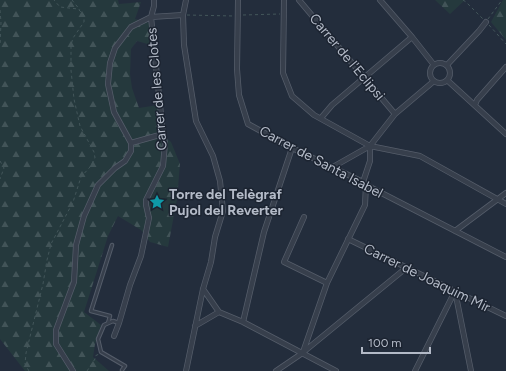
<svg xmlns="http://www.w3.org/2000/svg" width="506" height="371" font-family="Figtree,sans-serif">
<defs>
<pattern id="forest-firs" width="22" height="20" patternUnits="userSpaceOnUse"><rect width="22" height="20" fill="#25393d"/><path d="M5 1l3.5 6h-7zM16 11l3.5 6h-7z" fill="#425458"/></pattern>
</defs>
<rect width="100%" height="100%" fill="#232d3c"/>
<path fill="url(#forest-firs)" d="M0 0H118L119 4 141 2 135 19 149 23 151 45 137 41 131 49 130 74 132 88 139 108 158 105 160 133 171 142 180 164 177 199 168 247 150 242 141 230 118 216 108 236 84 312 101 325 95 344 93 357 109 371H25L0 339Z
M435 0H465L450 14Z
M503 0H506V40L491 22Z"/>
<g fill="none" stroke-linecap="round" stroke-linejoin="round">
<g stroke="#555d6a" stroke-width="4.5">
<path id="service" d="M108 323 110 316 91 311 112 245
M119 323 113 321 104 325 98 339 101 352 125 366 122 370"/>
</g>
<g stroke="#555d6a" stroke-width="6">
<path id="minor" d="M238 0 237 69 239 95 248 124 292 148 363 182 366 185 506 257
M284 0 283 73 292 96 314 115 370 146 420 156 506 204
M299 0 395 114
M380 0 412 37 434 65
M430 73a10 10 0 1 1 20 0a10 10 0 1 1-20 0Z
M447 65 479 31 486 22
M447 80 506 134
M475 105 477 100 506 67
M321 118 332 105 412 37
M131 143 163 134
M331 168 370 146 395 114 434 81
M363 182 370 161V146
M304 217 284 262 327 283
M455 231 506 193
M348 239 506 316
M203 289 219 312 243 322 336 371
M455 291 471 371
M243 322 264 232 292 148
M195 326 219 312
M114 336 119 323 130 285 141 256 149 218 146 205V200L163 166 165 143 163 134 151 17 154 6V0
M303 352 327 283 365 205 366 185
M73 371 56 344V330L74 282 76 245 84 216 98 185 115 168 125 161 131 151V143L114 112 108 84 110 63 115 48 131 27 151 17 183 15
M186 371 203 289 211 262 215 237 223 211 220 181 213 156 196 121 184 45 183 15 186 0
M276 371 301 354 406 268
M415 371 455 291"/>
</g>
<path stroke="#43565a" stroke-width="1" stroke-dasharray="3 3" stroke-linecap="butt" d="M72 0 80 10
M463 0 466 2 483 19
M0 10 1 22 0 46
M187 15 234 16
M243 15 280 14
M488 19 502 0
M489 25 506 44
M0 161 4 168 0 179
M29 371 25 364 26 353 43 284 47 260 51 244 73 202 81 177 90 167 95 158 94 152 80 126 74 99 71 70V45L73 38 84 22V15L78 9 60 7 54 0
M87 371 95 359V356L99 354"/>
<use href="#service" stroke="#373f4c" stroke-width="2.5"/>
<use href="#minor" stroke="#373f4c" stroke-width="4.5"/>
</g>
<defs>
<g id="sight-bare" transform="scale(1.2)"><path d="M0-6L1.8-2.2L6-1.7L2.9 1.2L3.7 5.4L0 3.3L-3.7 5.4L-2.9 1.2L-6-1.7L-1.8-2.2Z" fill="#0f9aa8" stroke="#1c2431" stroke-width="2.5" paint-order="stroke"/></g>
</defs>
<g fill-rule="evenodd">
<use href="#sight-bare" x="157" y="202"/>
</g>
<g text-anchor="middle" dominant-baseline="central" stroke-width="3" stroke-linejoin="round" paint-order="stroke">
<g font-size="14" fill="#b3bac7" stroke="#1c2431">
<text transform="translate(347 57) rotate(50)">Carrer de l'Eclipsi</text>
<text transform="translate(157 89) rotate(-95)">Carrer de les Clotes</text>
<text transform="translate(321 162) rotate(28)">Carrer de Santa Isabel</text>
<text transform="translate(427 278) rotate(26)">Carrer de Joaquim Mir</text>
</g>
<g font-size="14" font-weight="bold" fill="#b3bac7" stroke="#1c2431" text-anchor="start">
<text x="169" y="194">Torre del Telègraf<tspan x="169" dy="16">Pujol del Reverter</tspan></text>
</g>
</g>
<path d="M362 347v6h68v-6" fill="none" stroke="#b3bac7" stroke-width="2"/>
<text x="368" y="347" font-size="12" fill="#b3bac7" stroke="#1c2431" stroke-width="3" paint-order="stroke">100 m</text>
</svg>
